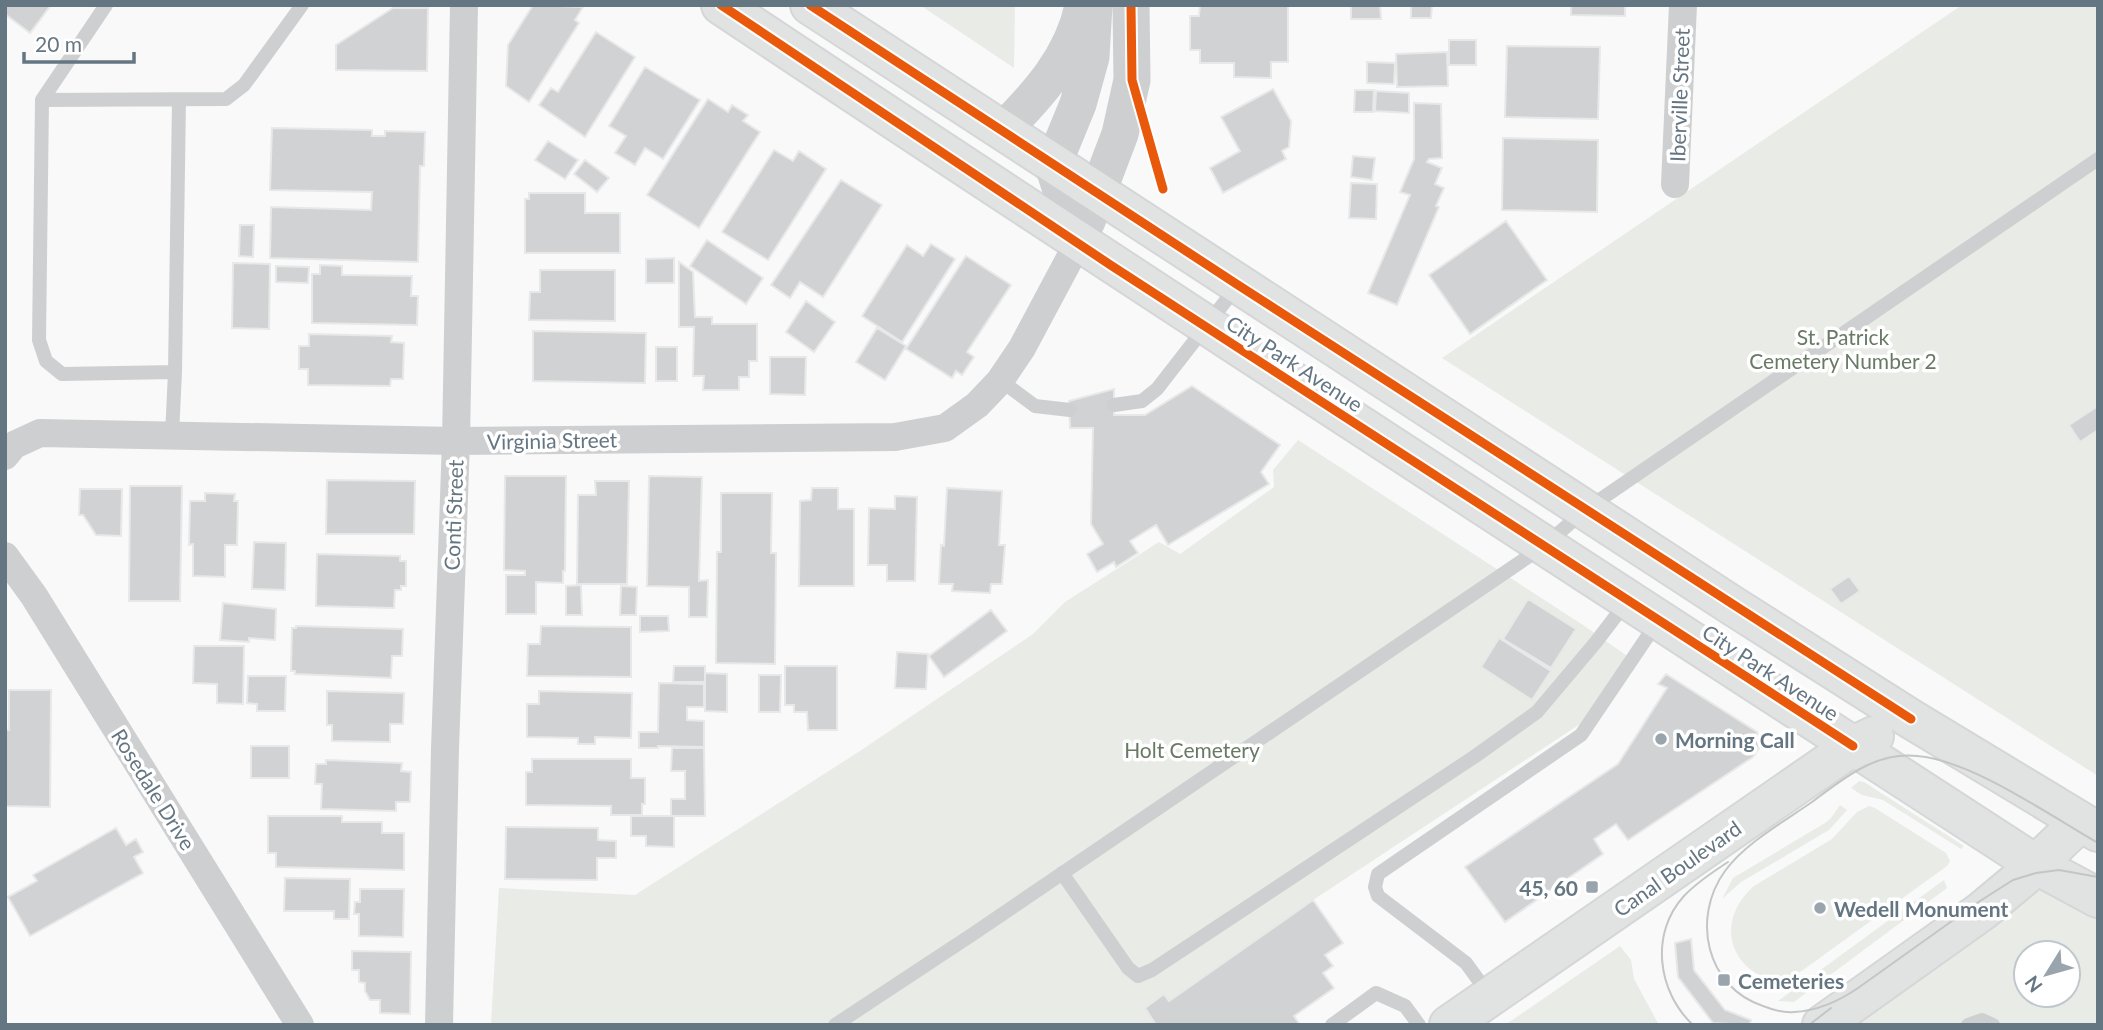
<svg xmlns="http://www.w3.org/2000/svg" width="2103" height="1030" font-family="Lato,sans-serif">
<rect width="100%" height="100%" fill="#f9f9f9"/>
<path fill="#e8ebe6" fill-rule="evenodd" d="M920 5H1015L1014 68Z
M1962 5H2098V776L1442 358Z
M1298 440 1583 625 1630 658 1580 724 1313 900 1169 1001 1164 994 1145 1008 1156 1025H491L499 888 635 895 860 751 1033 634 1065 602 1159 542 1180 554 1274 487 1273 470Z
M1859 781 1864 782 1964 846 1961 849 1883 800 1862 795 1851 788Z
M1840 805 1847 810 1829 830 1741 882 1722 899 1733 878 1825 823 1831 818Z
M1869 806 1875 808 1946 853 1950 861 1947 866 1785 983C1731 976 1712 923 1754 886L1832 839 1857 812Z
M2024 876 2098 911V1025H1822ZM2026 953H2068V995H2026Z
M1944 880 1947 888 1794 1002 1778 1001Z
M1620 946 1631 960 1634 979 1659 1025H1505Z"/>
<path fill="#d0d2d3" stroke="#e8e8e8" stroke-width="2" d="M5 5H51L30 33 5 14Z
M533 5 583 7 575 20 579 23 529 102 506 86 508 45Z
M1200 5H1288V62H1271V78L1234 77V63H1200V50H1190V16H1199Z
M1351 5H1380L1381 19H1351Z
M1411 5H1432L1431 18H1411Z
M1571 5H1625V16L1571 15Z
M393 8H428L427 71 336 70V45Z
M596 32 635 57 585 137 539 105 551 88 558 92Z
M1449 40H1476V65H1449Z
M1507 46 1600 47 1598 119 1505 117Z
M1447 52 1448 86 1397 87 1396 54Z
M1367 62 1395 63 1394 84 1367 83Z
M645 67 700 100 663 159 645 148 635 165 615 153 626 136 609 126Z
M1273 89 1291 121 1289 147 1282 151 1286 159 1223 193 1210 168 1240 151 1221 117Z
M1355 90H1374L1373 112H1354Z
M1376 91 1409 93V113L1375 111Z
M708 99 728 112 732 105 748 115 743 121 760 132 699 228 647 195Z
M1414 103 1441 104 1442 158 1429 159 1427 162 1442 168 1435 184 1444 188 1436 206 1439 207 1397 305 1368 293 1410 195 1400 192 1414 159Z
M272 128 372 130V136H385V131L425 132 424 166H420L418 262 270 258 271 207 371 210 372 192 270 190Z
M1503 138 1598 140 1597 212 1502 210Z
M548 141 578 160 565 179 535 160Z
M774 150 793 161 799 151 826 169 768 260 722 232Z
M1353 156 1375 158 1372 180 1351 177Z
M585 160 609 178 597 192 574 174Z
M841 180 882 205 823 297 800 282 790 298 771 285Z
M1351 183 1377 184 1376 219 1349 218Z
M529 193H585V213H620V253H525V199H529Z
M1506 221 1547 280 1470 334 1429 275Z
M240 225H254L253 257 239 256Z
M707 240 763 278 746 304 690 266Z
M931 244 955 259 902 342 862 316 907 245 923 256Z
M966 256 1011 285 967 352 974 357 962 375 956 371 952 378 906 349Z
M674 258V283H646V259Z
M679 262 693 272 695 317H712V324H757V361H749V377H739V390H703L704 376H693L694 327H679Z
M233 263 270 264 269 329 232 328Z
M320 265 342 266V275L412 276 411 296H418L417 325 312 323V274H320Z
M276 266 309 267 308 283 276 282Z
M540 270H615V321L529 320 530 292H540Z
M806 301 835 322 814 352 786 332Z
M877 328 906 346 885 380 856 362Z
M533 331 646 333 645 383 533 381Z
M309 334 392 336 391 342 404 343 403 379H391L390 386 308 385V369H299V346H309Z
M656 347H677V381H656Z
M770 357H806L805 395 770 394Z
M1192 386 1280 445 1261 472 1269 484 1168 545 1156 525 1130 541 1138 553 1116 567 1114 562 1097 572 1087 554 1103 544 1091 524 1093 428H1070L1069 401 1114 389V415H1145Z
M2098 406V430L2080 442 2069 425Z
M505 476H566L565 571H563V583L536 582V614H506V575H525V571L504 570Z
M649 476 702 477 699 581 708 580 707 617H689V587L647 586Z
M327 480 415 481 414 534H326Z
M595 481H629L627 584H577L578 495H596Z
M130 486H182L180 601H129Z
M812 488H838V509H854V586H799L800 501 811 500Z
M947 488 1002 491 999 545H1005L1002 584H991L990 593 952 591 953 584H939L941 545 944 546Z
M80 489H122L121 536 96 535 83 515H79Z
M205 493 235 494 234 501H238L237 545H225V577L193 576V544L189 545 190 501H205Z
M721 493H772L771 553H776L775 664 716 663 717 552H721Z
M895 496 917 497 915 581H887V565H868L869 508 895 509Z
M254 542 286 543 285 590 252 589Z
M317 554 400 556V561H406V586H401V590H395L394 608 316 606Z
M1849 576 1860 591 1841 604 1830 589Z
M581 585 582 615H566V586Z
M621 586 637 587 636 615H620Z
M1528 599 1576 629 1551 668 1503 639Z
M223 603 276 609 275 640 249 638V642L220 640Z
M991 610 1007 631 944 677 929 656Z
M640 616H668L669 631 640 632Z
M296 626 403 629 402 656H392L391 678 295 674V671H291L292 628H296Z
M541 626 631 627V677L527 676 528 644H540Z
M1499 638 1551 671 1532 700 1481 667Z
M194 646H244L243 704 217 703V684L193 683Z
M897 652 928 654 926 689 895 688Z
M674 666H705V682H673Z
M785 666H837V730H808L807 712H794V705H785Z
M705 673 727 674V712L705 711Z
M1666 674 1757 732 1760 742 1759 748 1753 757 1628 840 1616 824 1594 839 1603 854 1505 922 1465 867 1618 764 1667 688 1658 684Z
M759 675H781L780 712H759Z
M248 676H286L285 711H257V704L247 703Z
M659 683 704 684V707H687V720L704 721V747L658 746V748H639V732H658Z
M9 690H51L50 807 5 806V730H9Z
M327 691 404 693 403 724H390V742L332 741V725H327Z
M539 691 632 693 631 738 595 737V744H578V738L527 737V704H539Z
M251 746H289V778H251Z
M672 748H704L705 816H671V799H685V771H671Z
M532 759H631V778H645V804H642V815H611V806L526 805V772H532Z
M326 760 402 763 401 771 411 772 410 802H396V811L321 809 322 784H315L316 764H326Z
M268 816H342V822H382V833H404V870L276 867V853H268Z
M631 816H674V847L646 846V836H631Z
M506 827 598 828V840L616 841V858H597V880L505 879Z
M116 828 126 845 136 839 143 852 134 857 143 873 30 936 8 897 37 881 33 875Z
M285 878 350 879 349 919H334V911H284Z
M360 889H404L403 937 359 936V914H354L355 902H360Z
M1313 900 1343 943 1325 955 1333 966 1323 973 1334 988 1294 1016 1300 1025H1156L1145 1008 1164 994 1169 1001Z
M1691 939 1694 970 1725 1010 1751 1020 1749 1025 1713 1023 1678 977 1675 943Z
M352 951 411 952 410 1014 380 1013V1000H370L365 991V983L359 982V970H352Z"/>
<g fill="none" stroke-linecap="round" stroke-linejoin="round">
<g stroke="#d5d6d7" stroke-width="42">
<path id="secondary" d="M721 5C1157 295 1596 579 2035 864L2098 898
M810 5 1733 606 1911 719 2098 832
M1449 1025 1853 746 1874 736
M1822 1025 1982 911 2024 876 2080 822"/>
</g>
<path stroke="#cecfd0" stroke-width="14" d="M42 100 106 5
M175 372 179 100
M1000 380 1035 406 1070 410
M1114 405 1142 401 1157 389 1238 285
M172 435 175 372 62 374 46 361 39 340 42 100 226 99 244 85 302 5
M1062 873 1128 968 1138 976 1152 970 1474 757 1537 712 1596 642 1628 600
M1490 996 1466 963 1378 896 1375 887 1378 874 1581 735 1658 621
M835 1025 973 934 1544 546 1585 510 2098 159
M1332 1025 1376 993 1405 1006 1419 1025
M1968 1025 1982 1020 1993 1025"/>
<path stroke="#cecfd0" stroke-width="28" d="M1675 184 1683 5
M5 456 14 445 40 433 456 441 895 437 945 428 977 405 999 382 1022 348 1078 243
M5 556 34 596 300 1025
M439 1025 445 749 456 441 464 5"/>
<path stroke="#cecfd0" stroke-width="37" d="M1002 131C1038 95 1072 58 1083 6
M1087 221 1120 134 1132 80 1131 5
M1078 243 1053 165 1078 104 1091 57 1094 5"/>
<use href="#secondary" stroke="#e1e2e2" stroke-width="38"/>
<path stroke="#c3c5c6" stroke-width="2" d="M2098 843C2049 815 1971 760 1917 756 1875 752 1844 778 1812 802 1785 821 1745 843 1725 871 1691 918 1706 987 1763 1006 1773 1010 1784 1013 1794 1012 1818 1011 1839 1001 1858 988L1980 901 2013 880 2036 873 2059 870 2098 877
M1693 1025C1657 991 1650 933 1684 896 1697 882 1713 872 1728 862
M1809 1025 1831 1008"/>
<g stroke="#fff" stroke-width="13">
<path id="cycleway" d="M721 5 1112 266 1853 746
M810 5 1238 285 1911 719
M1131 5 1132 80 1163 189"/>
</g>
<use href="#cycleway" stroke="#e8590c" stroke-width="9"/>
</g>
<g fill="#99a4ac" stroke="#fff" stroke-width="2.5">
<circle cx="1661" cy="739" r="7"/>
<rect x="1585" y="880" width="14" height="14" rx="3.5"/>
<circle cx="1820" cy="908" r="7"/>
<rect x="1717" y="973" width="14" height="14" rx="3.5"/>
</g>
<g text-anchor="middle" dominant-baseline="central" stroke-width="7" stroke-linejoin="round" paint-order="stroke">
<g font-size="21" fill="#657683" stroke="#fff">
<text transform="translate(1679 95) rotate(-88)">Iberville Street</text>
<text transform="translate(1295 363) rotate(33)">City Park Avenue</text>
<text transform="translate(552 440) rotate(-1)">Virginia Street</text>
<text transform="translate(453 515) rotate(-88)">Conti Street</text>
<text transform="translate(1771 672) rotate(33)">City Park Avenue</text>
<text transform="translate(154 789) rotate(58)">Rosedale Drive</text>
<text transform="translate(1677 868) rotate(-35)">Canal Boulevard</text>
</g>
<g font-size="21" fill="#687a64" stroke="#fff">
<text x="1843" y="336">St. Patrick<tspan x="1843" dy="24">Cemetery Number 2</tspan></text>
<text x="1192" y="749">Holt Cemetery</text>
</g>
<g font-size="21" font-weight="bold" fill="#657683" stroke="#fff" text-anchor="start">
<text x="1675" y="739">Morning Call</text>
<text x="1578" y="887" text-anchor="end">45, 60</text>
<text x="1834" y="908">Wedell Monument</text>
<text x="1738" y="980">Cemeteries</text>
</g>
</g>
<rect width="2103" height="1030" fill="none" stroke="#657683" stroke-width="14"/>
<g transform="translate(2047 974) rotate(233)"><circle r="33" fill="#ffffff" stroke="#c1c8cd" stroke-width="2"/>
<path d="M0-5L12 26L0 18L-12 26Z" fill="#99a4ac"/>
<text y="-10" font-size="19" font-weight="bold" text-anchor="middle" fill="#657683">N</text>
</g>
<path d="M24 52v10h110v-10" fill="none" stroke="#657683" stroke-width="3.5"/>
<text x="35" y="52" font-size="21" fill="#657683" stroke="#ffffff" stroke-width="5" paint-order="stroke">20 m</text>
</svg>
